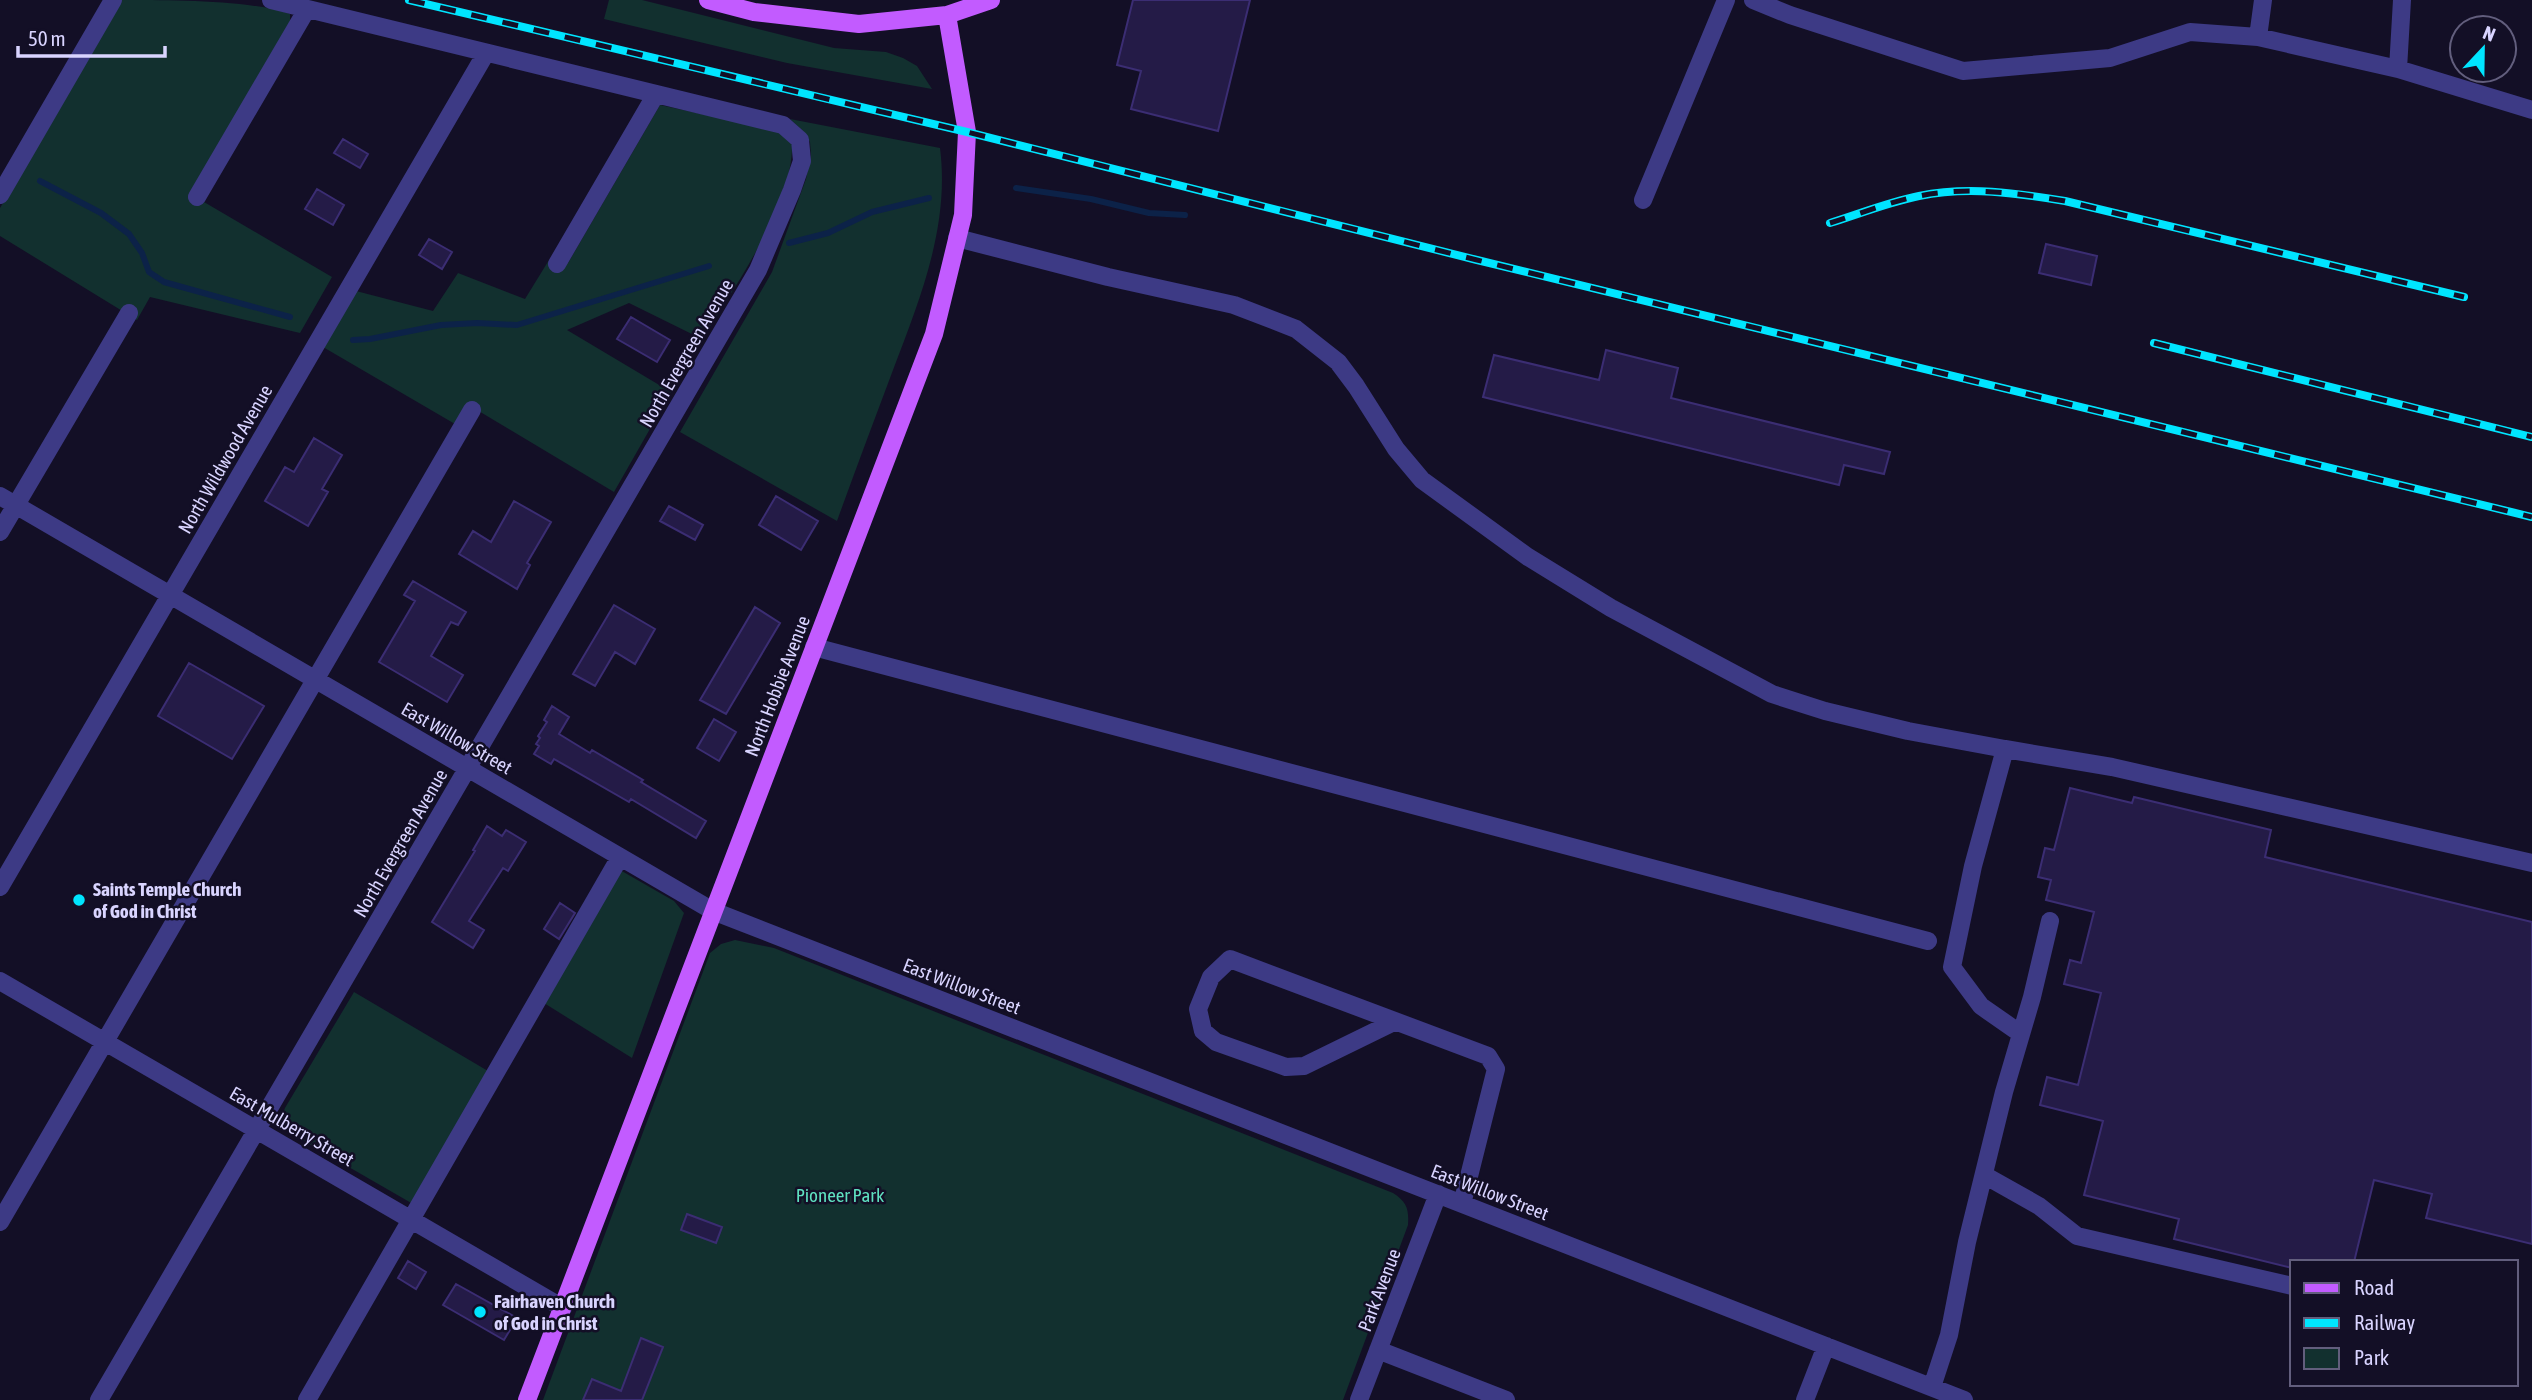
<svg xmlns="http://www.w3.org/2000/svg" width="2532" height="1400" font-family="'Asap Condensed',sans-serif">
<rect width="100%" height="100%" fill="#130f26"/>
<path fill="#12302f" d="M122 0C167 0 253 0 290 14V23L204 202 332 277 300 333 150 297 137 320 0 236V208Z
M609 0H642L834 48 886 52 903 58 917 66 932 89 787 63 604 19Z
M660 105 776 130 792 144C794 203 733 290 702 339L629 303 567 330 671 392 614 492 467 404 455 424 323 347 356 291 433 311 458 273 525 299 549 260 568 263Z
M790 119 940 148C950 226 920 299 893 370 874 421 855 471 837 521L680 432 772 272 806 179 811 155 810 142 804 132Z
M620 870 674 901 684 913 632 1058 544 1003Z
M735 940 774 948 1393 1193C1407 1202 1409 1209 1408 1225L1343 1400H543L710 953 721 944Z
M354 992 488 1071 413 1204 288 1132C280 1123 281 1118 285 1108Z"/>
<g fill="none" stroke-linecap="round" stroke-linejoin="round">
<path stroke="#0c2248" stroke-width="6" d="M40 181 101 213 129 234 142 253 149 272 164 282 290 317
M1016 188 1091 199 1149 213 1185 215
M789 243 828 233 872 212 929 198
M353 340 370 339 441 325 477 323 517 325 709 266"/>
</g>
<path fill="#241b47" stroke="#3b2d73" stroke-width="2" d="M1133 0H1250L1218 131 1131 109 1141 71 1117 65Z
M343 139 368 154 360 168 334 153Z
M317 189 344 205 333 225 305 209Z
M429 239 452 252 442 269 419 255Z
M2046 244 2097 256 2091 285 2039 273Z
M631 317 670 340 657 362 617 339Z
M1606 350 1678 368 1671 398 1890 452 1884 474 1844 465 1839 485 1483 397 1494 355 1599 380Z
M314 438 342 455 322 489 328 492 308 526 265 501 285 467 294 472Z
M776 496 818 521 801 550 759 525Z
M514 501 551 522 527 563 530 565 517 589 459 554 473 531 491 542Z
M669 506 703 525 695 540 660 521Z
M413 581 466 612 458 625 451 622 431 656 463 675 447 702 379 662 415 601 404 595Z
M614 605 655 629 635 664 615 652 595 686 573 674Z
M755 607 780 623 726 714 700 700Z
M189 663 264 706 232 759 158 716Z
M552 706 569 717 559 734 590 753 592 750 643 780 641 782 706 821 696 838 631 799 629 802 554 759 551 764 534 754 539 746 536 744 540 738 538 736 547 722 544 720Z
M714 719 736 732 719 761 697 748Z
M2070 788 2132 803 2134 797 2271 830 2265 857 2532 922V1244L2426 1218 2432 1194 2374 1180 2354 1262H2292V1268L2174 1239 2179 1219 2084 1195 2103 1121 2040 1105 2047 1077 2078 1085 2101 993 2064 984 2070 960 2081 963 2094 912 2046 900 2051 880 2038 877 2045 848 2054 850Z
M487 826 502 836 506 830 526 842 508 871 503 868 469 921 484 930 473 948 432 922 475 851 473 850Z
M560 903 575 913 559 939 544 929Z
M687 1214 722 1227 716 1243 681 1230Z
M408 1261 426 1272 416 1289 398 1278Z
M456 1284 517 1318 504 1340 443 1305Z
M641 1338 663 1347 642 1400H583L592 1379 621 1391Z"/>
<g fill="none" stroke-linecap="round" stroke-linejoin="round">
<path stroke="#3d3a85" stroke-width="18" d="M1753 0 1790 15 1963 71 2110 58 2190 32 2258 37 2398 69 2402 0
M2258 37 2263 0
M2398 69 2532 110
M0 195 113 0
M197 197 307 9
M1643 200 1726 0
M957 238 1108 277 1234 305 1296 329 1338 362 1356 386 1396 449 1422 480 1528 557 1611 608 1772 694 1825 711 1908 731 2005 749 1973 866 1952 967 1981 1006 2021 1034
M557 264 656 94
M0 496 713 911 1964 1400
M0 532 129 313
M814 647 1928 941
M2005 749 2112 767 2532 863
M0 887 486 53
M0 981 563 1308
M1394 1022 1304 1066 1286 1067 1216 1042 1203 1031 1198 1009 1211 977 1230 959 1488 1056 1496 1069 1462 1204
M1984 1175 2039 1206 2077 1236 2292 1286
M0 1222 472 410
M1378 1350 1506 1400
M1932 1387 1949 1335 1967 1242 2004 1092 2032 997 2050 921
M99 1400 758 270 792 190 802 161 800 140 783 125 271 0
M307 1400 620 857
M1359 1400 1438 1194
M1805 1400 1826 1346"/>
<path stroke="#c25bff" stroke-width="18" d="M708 0 754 12 859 24 947 15 991 0
M527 1400 934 334 963 215 967 132 947 15"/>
<g stroke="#00e5ff" stroke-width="8">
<path id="rail" d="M409 0 967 132 1477 260 2532 517
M1830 223C1859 214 1889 202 1919 196 1968 186 2016 193 2065 201L2464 297
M2154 343 2532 437"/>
</g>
<use href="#rail" stroke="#130f26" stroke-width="5" stroke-dasharray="16" stroke-linecap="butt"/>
</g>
<g fill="#00e5ff" stroke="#130f26" stroke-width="2.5">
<circle cx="79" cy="900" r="7"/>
<circle cx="480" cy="1312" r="7"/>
</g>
<g text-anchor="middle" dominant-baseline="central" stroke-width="5" stroke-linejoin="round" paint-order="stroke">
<g font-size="19" fill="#d9d4ff" stroke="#130f26">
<text transform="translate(686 353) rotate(-60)">North Evergreen Avenue</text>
<text transform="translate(225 459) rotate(-60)">North Wildwood Avenue</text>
<text transform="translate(777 686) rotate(-69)">North Hobbie Avenue</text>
<text transform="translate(457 738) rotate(30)">East Willow Street</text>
<text transform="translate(400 843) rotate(-60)">North Evergreen Avenue</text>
<text transform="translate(962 986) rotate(21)">East Willow Street</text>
<text transform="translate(292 1126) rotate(30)">East Mulberry Street</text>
<text transform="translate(1490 1192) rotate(21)">East Willow Street</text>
<text transform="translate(1379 1290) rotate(-69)">Park Avenue</text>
</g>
<g font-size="19" font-weight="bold" fill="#d9d4ff" stroke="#130f26" text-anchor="start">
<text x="93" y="889">Saints Temple Church<tspan x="93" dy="22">of God in Christ</tspan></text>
<text x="494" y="1301">Fairhaven Church<tspan x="494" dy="22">of God in Christ</tspan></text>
</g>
<g font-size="19" fill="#5fe0c0" stroke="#130f26">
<text x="840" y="1195">Pioneer Park</text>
</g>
</g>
<rect x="2290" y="1260" width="228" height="126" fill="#130f26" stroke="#625e7d" stroke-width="2"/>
<rect x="2304" y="1283" width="35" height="10" fill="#c25bff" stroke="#625e7d" stroke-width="2"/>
<text x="2354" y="1295" font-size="21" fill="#d9d4ff">Road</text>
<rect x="2304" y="1318" width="35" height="10" fill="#00e5ff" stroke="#625e7d" stroke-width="2"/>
<text x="2354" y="1330" font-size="21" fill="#d9d4ff">Railway</text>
<rect x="2304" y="1348" width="35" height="21" fill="#12302f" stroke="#625e7d" stroke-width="2"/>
<text x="2354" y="1365" font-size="21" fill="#d9d4ff">Park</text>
<g transform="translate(2483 49) rotate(22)"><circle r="33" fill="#130f26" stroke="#625e7d" stroke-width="2"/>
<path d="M0-5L12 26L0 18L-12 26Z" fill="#00e5ff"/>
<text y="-10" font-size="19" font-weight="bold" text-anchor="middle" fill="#d9d4ff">N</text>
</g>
<path d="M18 46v10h147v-10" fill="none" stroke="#d9d4ff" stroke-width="3.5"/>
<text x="28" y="46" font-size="21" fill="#d9d4ff" stroke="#130f26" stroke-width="5" paint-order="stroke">50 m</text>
</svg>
